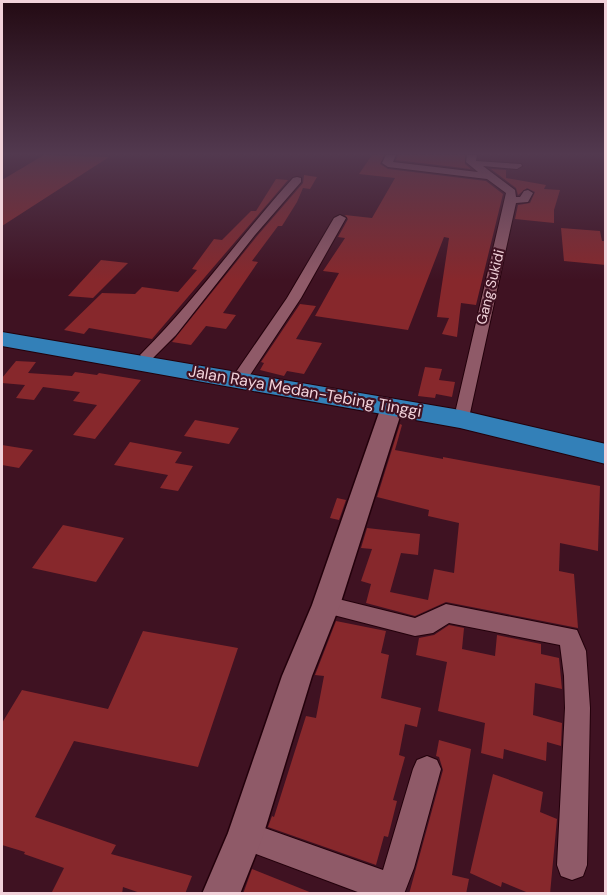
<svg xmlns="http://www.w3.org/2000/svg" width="607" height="895" font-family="'DM Sans',sans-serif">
<rect width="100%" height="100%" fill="#3f1222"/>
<path fill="#87282c" d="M44 155 109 157 2 226V180Z
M372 155H384L380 164 388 169 486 181 503 194 476 305 461 303 457 337 442 334 449 318 437 317 449 238 444 237 408 330 315 316 339 273 323 271 345 238 338 237 348 219 345 215 372 218 395 178 359 174Z
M398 155H465V164L471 169 396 160Z
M491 169 506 170V178L546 185 544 189 560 190 554 210V223L515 219 518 205 530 203 535 192 527 188 518 195 516 188Z
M304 175 317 177 310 189 303 188 297 202 282 226H278L252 261 258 262 223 313 236 315 226 329 206 326 191 345 172 342 257 236 303 183Z
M276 179 288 180 152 339 89 328 84 334 64 330 102 293 135 294 142 287 178 292 197 270 192 269 214 239 222 240 251 211H256Z
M561 228 600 231 602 241H606V265L564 261Z
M101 260 128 263 93 298 68 296Z
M300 304 316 306 296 339 322 343 304 374 287 371 284 376 260 370 264 363 261 362Z
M16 361 36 362 28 373 72 376 75 372 97 375 99 373 141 380 95 439 73 435 97 405 73 401 80 392 43 387 34 400 16 398 25 385 2 383V378Z
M425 367 442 369 439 380 455 382 452 397 436 394 435 398 418 396Z
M195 420 239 428 229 444 184 436Z
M400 424 402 425 395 450 443 459V457L600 486 598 551 560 543 559 571 574 574 578 628 446 602 415 616 366 603 371 584 361 581 372 549 361 548 367 528 420 534 418 555 401 553 390 592 428 600 434 569 454 573 459 523 428 516 429 510 377 497Z
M130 442 182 452 175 463 193 466 178 491 160 488 168 475 114 465Z
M2 445 33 450 19 468 2 465Z
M337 498 346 500 339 520 330 518Z
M63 525 124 538 96 582 32 568Z
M336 621 386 631 381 653 389 655 381 698 421 708 417 727 405 724 399 755 405 757 393 800 397 801 388 837 384 836 376 865 268 827 272 816 274 817 306 716 316 718 324 676 315 675Z
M449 625 464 628 462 649 495 656 497 635 541 644V654L559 658 562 689 535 683 533 715 562 723 561 746 547 742 546 761 504 749 503 759 481 753 485 723 438 711 447 662 416 655 419 638 434 635Z
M143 631 238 648 198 767 74 741 35 817 116 845 111 854 192 876 185 894H143L123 887 122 894H51L64 868 24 854 25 852 2 845V723L22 690 108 709Z
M439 740 471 749 452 875 469 879 466 894H409L443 770 439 757 436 756Z
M493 774 543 792 540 812 557 819 550 894H531L502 882 501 887 470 873Z
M252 869 312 893V894H243Z"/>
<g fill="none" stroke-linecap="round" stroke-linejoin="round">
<g stroke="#23000b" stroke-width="2">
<path id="minor" d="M386 155H396L393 162 478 172 466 162 467 155H477L476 161 521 164 522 166 517 169 483 166 515 190 516 197H520L524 191 528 190 533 193 528 202 516 203 470 413H458L456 409 506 193 487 179 388 167 382 163Z
M297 177 301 178V182L255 235 176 335 153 358H143L140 355 143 352C196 299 242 234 293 178Z
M340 215 346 218 301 298 250 375H238L236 372 287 298 334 218Z
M326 596 415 618 446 604 577 630 586 651 590 708 587 865 583 876 572 880 561 876 557 865 565 708 564 676 560 645 449 623 433 633 415 636 318 611 315 605 318 599Z
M427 756 437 760 441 769 414 868 404 894H363L235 846 230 836 235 826 245 821 383 870 413 769 417 760Z"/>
</g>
<g stroke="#23000b" stroke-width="3">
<path id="tertiary" d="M392 401 399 403 403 407 340 605 312 676 263 836 240 894H202L228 833 282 676 312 605 381 407 385 403Z"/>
</g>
<g stroke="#23000b" stroke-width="2">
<path id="trunk" d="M2 332 460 410 606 444V464L460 428 2 346Z"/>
</g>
<use href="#minor" fill="#8f5a68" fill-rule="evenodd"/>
<use href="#tertiary" fill="#8f5a68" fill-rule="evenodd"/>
<use href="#trunk" fill="#3380b8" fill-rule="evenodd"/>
</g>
<linearGradient id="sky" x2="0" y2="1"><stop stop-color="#230a13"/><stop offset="0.55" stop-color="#52394f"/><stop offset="1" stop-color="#52394f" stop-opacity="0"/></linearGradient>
<rect width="607" height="280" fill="url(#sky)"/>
<g text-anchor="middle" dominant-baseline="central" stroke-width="4.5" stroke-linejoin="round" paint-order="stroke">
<g font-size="14" fill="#f1d2da" stroke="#3f1222">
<text transform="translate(490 287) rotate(-76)">Gang Sukidi</text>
</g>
<g font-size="16" fill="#f1d2da" stroke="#3f1222">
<text transform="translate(305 391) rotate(10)">Jalan Raya Medan-Tebing Tinggi</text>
</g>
</g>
<rect width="607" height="895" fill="none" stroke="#f1d2da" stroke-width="6"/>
</svg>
